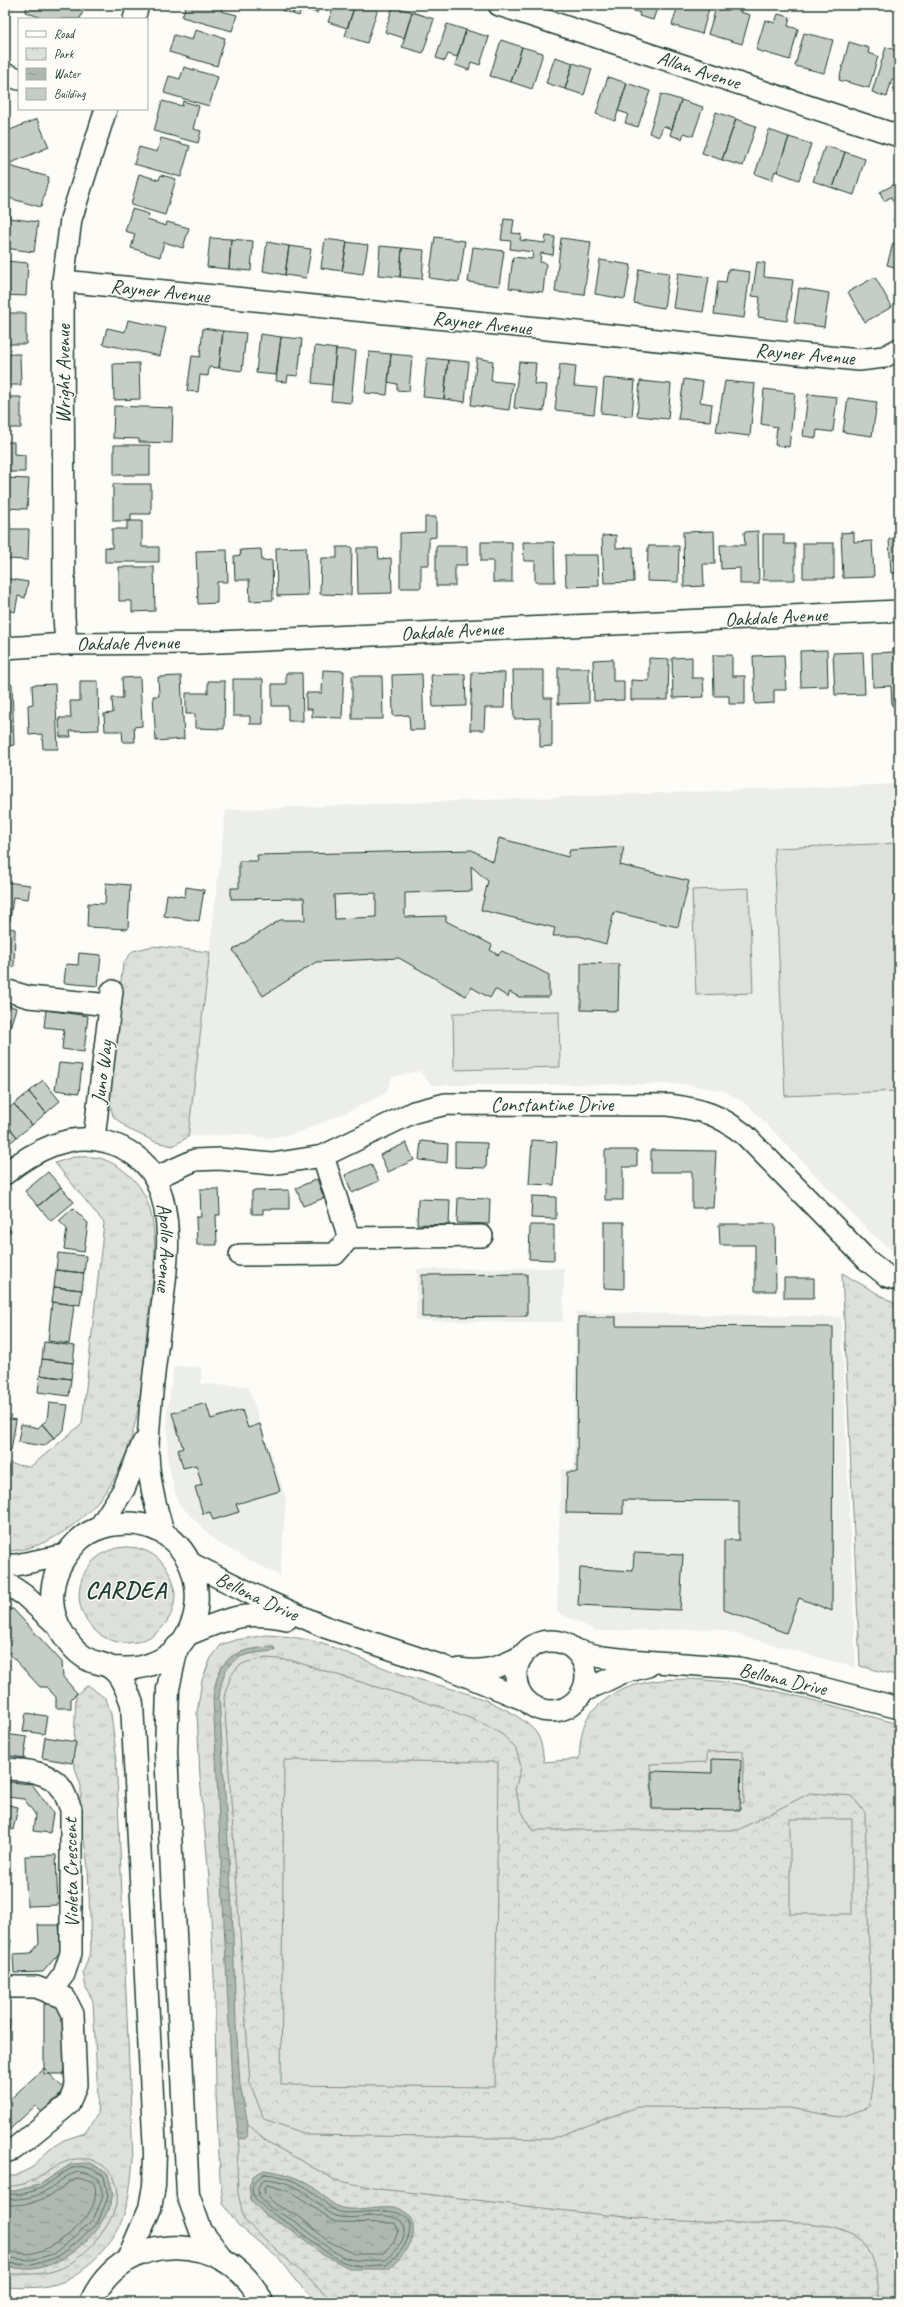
<svg xmlns="http://www.w3.org/2000/svg" width="904" height="2307" font-family="Caveat,sans-serif">
<defs>
<pattern id="grass-tufts" width="24" height="20" patternUnits="userSpaceOnUse"><rect width="24" height="20" fill="#dde0db"/><path d="M3 7l-1-3M5 7V3M7 7l1-3M15 17l-1-3M17 17v-4M19 17l1-3" fill="none" stroke="#bdc1bd"/></pattern>
<pattern id="wetland-marsh" width="20" height="14" patternUnits="userSpaceOnUse"><rect width="20" height="14" fill="#dde0db"/><path d="M1 5h8M5 5V1M11 12h8M15 12V8" fill="none" stroke="#bdc1bd"/></pattern>
<pattern id="park-crowns" width="20" height="18" patternUnits="userSpaceOnUse"><rect width="20" height="18" fill="#dde0db"/><path d="M2 6a3 3 0 1 1 6 0M12 15a3 3 0 1 1 6 0" fill="none" stroke="#bdc1bd"/></pattern>
<pattern id="water-ripples" width="26" height="14" patternUnits="userSpaceOnUse"><rect width="26" height="14" fill="#aeb8b1"/><path d="M2 4q2-2 4 0t4 0M15 11q2-2 4 0t4 0" fill="none" stroke="#8d9791"/></pattern>
</defs>
<rect width="100%" height="100%" fill="#fdfcf7"/>
<filter id="ink" filterUnits="userSpaceOnUse"><feTurbulence type="fractalNoise" baseFrequency=".025" numOctaves="2"/><feDisplacementMap in="SourceGraphic" scale="8" xChannelSelector="R" yChannelSelector="G"/><feConvolveMatrix kernelMatrix="1 2 1 2 8 2 1 2 1" color-interpolation-filters="sRGB"/></filter>
<g filter="url(#ink)">
<path fill="#eceee9" d="M899 784V1253L893 1251 871 1233 748 1105 724 1091 682 1084 432 1085 419 1071 392 1077 386 1093 345 1113 294 1134 268 1138 239 1134 188 1137 226 810Z
M564 1268 563 1322 416 1321 417 1269Z
M576 1312 841 1317 856 1668 718 1629 596 1631 557 1612 561 1470 574 1469Z
M174 1366 201 1367V1384L248 1386 286 1498 280 1576 218 1543 178 1503 168 1462 167 1412Z"/>
<path fill="url(#grass-tufts)" stroke="#7e8e88" d="M153 946 210 952 188 1137 173 1146 156 1142 128 1129 113 1116 108 1095 123 963 133 951Z
M73 1157C82 1157 95 1156 103 1159 117 1164 133 1176 141 1189 163 1226 153 1277 148 1319 140 1399 141 1475 69 1528 49 1542 29 1551 5 1551V1463L30 1467 82 1424 104 1223 55 1163Z
M842 1273 899 1306V1676L860 1666Z
M79 1595a48 48 0 1 1 96 0a48 48 0 1 1-96 0Z
M267 1635C277 1636 288 1636 298 1638 331 1643 368 1663 401 1674 444 1688 495 1696 530 1726 542 1736 542 1748 544 1762L579 1759C580 1744 581 1728 589 1715 591 1711 597 1708 600 1704 664 1646 824 1705 899 1724V2302H317L295 2280 278 2258 238 2225 223 2203 220 2177 216 2093 215 1997 209 1878 200 1777 197 1713 202 1680 211 1658 221 1645 235 1640Z
M88 1685 106 1699 111 1714 116 1753 133 2160C131 2181 129 2205 120 2225 111 2245 83 2275 62 2282 45 2289 23 2288 5 2287V2176H15L33 2167 49 2149 64 2140 85 2133 97 2115 98 2098 93 2001 86 1988 83 1972 91 1950 88 1867 84 1841 76 1821 77 1806 81 1796V1786L73 1762 76 1695Z"/>
<path fill="url(#wetland-marsh)" stroke="#7e8e88" d="M248 2124 266 2141 335 2180 378 2189C502 2201 625 2223 749 2223 781 2223 835 2218 861 2240 875 2251 880 2285 878 2302H334L244 2220 238 2193 237 2164 241 2129Z
M89 2159C150 2180 100 2250 62 2268 44 2276 24 2274 5 2274V2186C32 2188 44 2169 68 2161 74 2158 83 2159 89 2159Z"/>
<path fill="url(#park-crowns)" stroke="#7e8e88" d="M266 1658 290 1660 447 1709 482 1723 503 1735 516 1749 521 1767 515 1790 521 1810 532 1830H738L810 1793 852 1796 865 1813 873 2079 869 2107 840 2117 789 2108 637 2107 551 2139 309 2135 264 2119 250 2083 224 1697C233 1667 235 1663 266 1658Z"/>
<path fill="#dde0db" stroke="#7e8e88" d="M899 843V1091L785 1096 774 848Z
M749 888 753 993 696 995 692 890Z
M559 1011 560 1067 454 1070 453 1013Z
M743 1751 744 1803 652 1806 650 1764 707 1762V1752Z
M284 1760 498 1762 495 2087 281 2085Z
M790 1819H852V1914H790Z"/>
<path fill="url(#water-ripples)" stroke="#75877f" d="M274 1647 275 1651C237 1654 224 1657 219 1698L232 1907 236 2022 240 2085 248 2124 247 2137 244 2139 239 2138 232 2086 213 1698C218 1656 234 1649 274 1647Z
M91 2163 108 2174C109 2181 114 2191 112 2198 105 2231 66 2265 33 2269 24 2270 14 2267 5 2267V2190L15 2191 39 2185 71 2164Z
M264 2170C282 2172 300 2178 315 2188 323 2194 329 2203 339 2207 361 2216 407 2191 413 2226 416 2245 401 2257 389 2269H351L320 2253 292 2230 266 2216 251 2200 249 2186 253 2176Z"/>
<g fill="none" stroke-linecap="round" stroke-linejoin="round">
<path stroke="#586e66" stroke-width="1" d="M265 2174C282 2175 299 2182 313 2192 321 2198 327 2206 337 2211 353 2219 418 2196 409 2234 406 2247 397 2257 386 2265 376 2265 363 2267 353 2265 330 2260 312 2239 294 2227 280 2217 228 2193 265 2174Z
M266 2179C281 2180 300 2187 311 2197 319 2204 326 2212 336 2216 353 2223 402 2204 404 2230 405 2243 394 2252 385 2260 375 2260 363 2261 354 2260 332 2256 315 2235 297 2223 286 2215 267 2210 260 2197 255 2189 260 2182 266 2179Z
M267 2185 292 2192 335 2222 395 2223 398 2231 394 2242 382 2254H355L328 2241 301 2218 275 2204 265 2194 264 2188Z
M5 2194C16 2195 32 2193 41 2188 66 2174 74 2155 104 2176L108 2197 98 2222 78 2241 55 2258 32 2265 5 2263
M5 2199C17 2200 34 2198 44 2192 65 2179 75 2163 99 2179L103 2196 94 2218 75 2237 53 2254 32 2260 5 2258
M5 2205C18 2206 33 2203 45 2198 62 2191 73 2170 94 2183 105 2213 59 2247 33 2253 24 2255 14 2252 5 2252"/>
</g>
<path fill="#c6cdc7" stroke="#1f3d34" fill-rule="evenodd" d="M28 5H85L80 19H38L39 17 25 12Z
M186 5H223L221 11 237 15 232 31 182 17Z
M283 5H295L293 14 281 10Z
M295 5H320L317 13 302 8 299 16 293 14Z
M334 5H355L347 28 328 22Z
M355 5H379L367 43 345 36Z
M629 5H658L653 20 639 16 640 13 628 9Z
M678 5H710L702 34 672 25Z
M717 5H742L740 12 750 15 742 44 708 34Z
M393 6 412 12 404 38 385 32Z
M412 12 434 19 423 53 402 47Z
M778 14 790 17 788 26 798 29 790 60 756 50 765 20 775 23Z
M447 24 466 30 457 57 448 54 445 61 436 58Z
M195 30 225 38 217 66 169 52 174 35 192 40Z
M466 30 489 37 480 65 471 62 469 70 455 65Z
M804 33 833 40 824 73 795 66Z
M501 40 522 47 511 82 490 76Z
M849 42 869 48 868 53 878 56 869 88 839 80Z
M522 47 543 53 532 89 511 82Z
M886 47 899 51V81L892 79 887 97 872 92Z
M555 57 573 63 565 89 546 83Z
M573 63 592 69 584 95 565 89Z
M184 67 218 77 209 106 164 93 169 76 180 79Z
M608 77 627 83 615 121 596 114Z
M627 83 650 91 638 127 625 123 628 114 618 111Z
M661 94 681 100 672 129 663 126 659 137 649 133Z
M681 100 703 107 693 136 684 133 682 139 670 135Z
M162 101 182 106 183 101 199 106 193 129 201 131 198 143 154 131Z
M716 112 736 119 722 160 702 153Z
M37 119 49 147 11 163 5 149V132Z
M736 119 756 126 743 166 722 160Z
M769 130 789 137 777 172 775 171 772 180 755 174Z
M789 137 811 144 799 180 777 172Z
M161 138 190 146 181 177 134 164 139 147 157 152Z
M825 146 845 152 833 188 813 181Z
M845 152 865 159 854 195 833 188Z
M9 166 49 177 41 207 5 197V181Z
M139 174 159 180 161 175 176 179 165 215 131 205Z
M899 182V205L896 207 891 197 884 201 880 192Z
M5 208 10 209 9 218 38 222 34 252 5 248Z
M132 209 149 214 147 220 166 226 167 222 189 228 183 248 164 242 160 257 131 248 135 234 125 231Z
M899 217V229L893 219Z
M504 219 514 220 512 233 521 234 520 240 545 243 546 236 555 237 553 255 541 253 540 262 546 263 543 292 509 288 513 257 532 259 533 252 510 249 511 241 501 240Z
M435 237 465 241 459 282 429 278Z
M210 238 231 239 229 269 207 267Z
M561 238 591 242 584 295 555 292Z
M231 239 253 241 251 271 229 269Z
M325 239 347 242 342 271 321 268Z
M267 242 289 246 285 275 263 271Z
M347 242 368 245 363 274 342 271Z
M893 243 899 245V268L887 265Z
M289 246 311 249 306 278 285 275Z
M380 246 402 248 400 277 378 275Z
M473 247 504 251 499 286 468 282Z
M402 248 424 250 422 279 400 277Z
M600 260 631 265 625 299 595 294Z
M5 261 28 263 26 296 5 295Z
M757 262 765 263 764 277 793 280 787 321 758 317 760 297 752 296Z
M639 269 669 273 664 308 634 303Z
M728 269 750 272 744 318 714 314 718 281 726 282Z
M678 273 709 277 703 312 673 308Z
M875 277 892 307 865 322 848 292Z
M799 288 829 293 824 327 794 323Z
M5 313H26V344H5Z
M128 320 166 328 160 356 103 344 107 328 125 332Z
M203 328 223 331 219 368 209 367 208 376 200 375 198 392 187 391 192 356 200 357Z
M223 331 246 333 242 371 219 368Z
M260 334 281 337 276 375 256 373Z
M281 337 302 339 298 376 288 375 287 382 276 381Z
M315 346 336 349 332 385 312 383Z
M336 349 356 351 351 403 331 401Z
M369 352 391 354 387 395 365 393Z
M5 354H20L21 385H5Z
M391 354 412 356 409 391 397 390V384L388 382Z
M427 358 448 360 444 399 423 397Z
M477 358 493 361 491 381 513 383 509 410 471 405Z
M448 360 469 362 465 402 444 399Z
M519 362 536 363 534 384 547 385 544 411 514 408Z
M139 363 140 399 114 400 113 364Z
M560 364 576 366 574 386 597 388 594 414 555 410Z
M604 378 635 381 632 416 601 413Z
M684 379 703 382 700 402 712 404 710 421 678 419Z
M640 381 671 384 668 419 637 416Z
M725 381 755 384 750 436 716 432Z
M764 389 795 393 789 447 775 445 777 427 761 424Z
M808 394 837 397 833 432 817 430 816 438 803 436Z
M5 397H21V428H5Z
M848 398 877 402 872 436 843 432Z
M114 406 173 408 172 443 139 442V439L113 438Z
M894 416H899V450H894Z
M5 442H14V454L25 455V472H5Z
M114 445H150V475H114Z
M5 478 29 479 27 509 5 508Z
M113 484H151V514H131V521H113Z
M425 517H436V537L429 538V565H421V588H400V533L425 532Z
M127 521H142V547H159V562H105V547L112 548V529H127Z
M5 522 10 523V529H29L28 560 5 559Z
M714 531 715 564H703L704 586 684 587 683 532Z
M758 531 759 584H740V568L721 569 720 545H745L744 532Z
M854 532V542L872 541 874 577 843 578 841 533Z
M763 534H784V544H795V580H763Z
M616 535V548L633 547 634 582 604 583 602 536Z
M889 539H899V573H891Z
M481 542H512V582H493V561H481Z
M523 542H554L555 582H535V561H524Z
M803 543H834V578H803Z
M436 546H467V565H455V586H436Z
M648 546H679L678 582 647 581Z
M306 547 308 595 277 596 276 548Z
M337 547H352L351 595 320 594 321 558H337Z
M357 548H378L379 559 391 558 392 593 358 594Z
M261 549 262 561 272 560 273 600 250 601 249 580H235L234 556 241 555 240 550Z
M227 550 228 582H217V603L198 604 196 551Z
M565 555H598L599 586 566 587Z
M119 567H154L155 611 132 612V601H119Z
M5 578 28 582 25 598 18 596 15 612 5 610Z
M893 649H899V706H892L891 686 873 687 872 653 893 652Z
M827 650 828 686 801 687 800 651Z
M863 652 865 694 835 695 833 653Z
M713 655H732V676H745V704H729V696H714Z
M784 655 786 690H774V703L755 704 753 656Z
M692 657V678H703L704 697 673 698 672 658Z
M649 658 669 659 668 700H631V680L649 681Z
M613 659V681H624V700L594 701 593 660Z
M558 668H589V703L558 704Z
M323 670 344 671 342 718 312 717V709H306V693H322Z
M513 670H544V698H552V746L540 747V718L514 719Z
M472 672 505 673 504 708H485L484 730H470Z
M286 673H302L303 721H288V706H272V684H286Z
M422 674 424 730H410L409 715 393 716 392 675Z
M465 674 466 706 433 707 431 675Z
M181 676 184 739 156 741 153 696H159L158 677Z
M352 676H382L383 719H352Z
M140 677 142 726 134 727 135 742H123L122 731H105L104 714 113 713 112 698H123L122 678Z
M233 679H263V724H250V716H233Z
M80 681H98L99 730 70 731 71 737H60L59 718H71L70 701H80Z
M208 681H225L224 729 195 728V714H186V693H208Z
M5 684H12L14 745 5 746Z
M55 684 58 749H43L42 734 29 735 28 705 33 704 32 685Z
M499 838 568 857 570 850 624 847 620 865 689 881 678 927 614 912 606 944 579 936H553L555 928 481 910 488 881 471 866 472 891 405 893V917L446 916V921L492 945 490 950 498 955 502 951 549 975V997H519L510 992 508 997 495 989 490 998 471 987 466 996 399 958 316 962 263 996 233 950 280 920H305L304 898 231 899V888H239V861H258L257 855 472 850 493 862ZM376 893V917L335 919 334 895Z
M5 882 30 885 28 899 13 897 10 921 5 920Z
M106 883 130 885 128 929 87 927 88 903 105 904Z
M186 887 204 890 199 921 164 916 167 894 185 897Z
M5 928 15 929 14 967H5Z
M79 953 101 955 98 986 64 983 66 964 78 965Z
M581 963 619 964 618 1011 581 1010Z
M5 1004 16 1008 9 1031 5 1030Z
M46 1010 88 1016 84 1052 62 1049 64 1029 44 1027Z
M59 1063 82 1065 79 1093 55 1090Z
M43 1080 60 1101 46 1113 29 1092Z
M29 1092 46 1113 32 1125 14 1104Z
M14 1104 32 1125 17 1137 5 1122V1112Z
M5 1122 17 1137 5 1147Z
M532 1140 557 1142 554 1185 529 1184Z
M421 1141 448 1144 447 1163 419 1160Z
M455 1142 487 1143 486 1168 455 1167Z
M406 1143 414 1160 388 1172 380 1155Z
M605 1150H637V1167H623V1200H605Z
M651 1150 716 1151 713 1208H692V1172H651Z
M371 1164 379 1181 352 1193 345 1175Z
M48 1172 61 1187 38 1206 25 1191Z
M317 1179 324 1198 303 1206 296 1188Z
M61 1187 74 1202 51 1221 38 1206Z
M200 1189H219L220 1215H216L217 1245H197L196 1217H201Z
M289 1190V1209H263V1214H252V1191Z
M532 1196 556 1197V1219L531 1218Z
M458 1198 490 1199 489 1224 457 1223Z
M418 1199 450 1200 449 1225 417 1224Z
M73 1208 88 1223 84 1252 64 1249 67 1229 59 1221Z
M604 1222H624V1289L604 1288Z
M5 1223 11 1231 5 1236Z
M719 1224H775L776 1291H755V1245H720Z
M530 1225H554V1260L529 1259Z
M58 1253 86 1256 84 1273 56 1270Z
M56 1270 84 1273 82 1290 54 1287Z
M527 1274V1316L422 1317V1275Z
M784 1278H814V1298H784Z
M54 1287 82 1290 80 1305 52 1302Z
M52 1302 74 1305 69 1344 48 1341Z
M578 1317H616V1326L833 1327 832 1611 799 1598 786 1633 724 1610V1540H739V1501L623 1500V1514L566 1513 567 1472H577Z
M44 1342 75 1346 73 1363 42 1359Z
M42 1359 73 1363 71 1379 40 1375Z
M40 1375 71 1379 69 1396 38 1392Z
M49 1403 68 1405 64 1430 54 1438 42 1424 47 1420Z
M206 1403 211 1419 242 1410 248 1428 260 1424 280 1491 236 1504 239 1512 213 1520 210 1512 203 1514 195 1487 202 1485 196 1465 183 1468 178 1450 183 1448 172 1413Z
M5 1418 16 1420 11 1451 5 1450Z
M21 1424 38 1428 42 1424 54 1438 44 1446 18 1442Z
M634 1553 683 1555 680 1610 578 1605 580 1568 633 1571Z
M5 1605 9 1609H13L62 1662 63 1677 77 1693 71 1699V1708H56V1697L46 1687H40L5 1649Z
M26 1713 47 1716 44 1734 23 1731Z
M5 1734 27 1737 24 1758 5 1755Z
M45 1737 76 1742 72 1763 42 1758Z
M712 1759 741 1760 740 1810 652 1809V1771L712 1773Z
M9 1782 32 1784 53 1813 50 1833 33 1831 35 1814 24 1799 7 1797Z
M5 1804 18 1807 13 1830 5 1828Z
M56 1855 58 1905 27 1906 25 1856Z
M38 1925H59L61 1951 43 1972 14 1973 13 1954 31 1953 39 1944Z
M5 1940H11L9 1956H5Z
M44 2004H64V2074H44Z
M5 2019 10 2020 7 2049H5Z
M44 2068 65 2090 42 2112 35 2106 7 2132 5 2129V2104Z"/>
<g fill="none" stroke-linecap="round" stroke-linejoin="round">
<g stroke="#1f3d34" stroke-width="24">
<g id="minor">
<path d="M499 5 899 136"/>
<path d="M134 19 138 5"/>
<path d="M5 74 19 79"/>
<path d="M63 281 859 360 884 357 899 349"/>
<path d="M66 644 64 617 63 281 71 219 106 109"/>
<path d="M5 648 66 644 198 643 899 611"/>
<path d="M5 990 29 997 110 1005"/>
<path d="M94 1138 112 991"/>
<path id="s1" d="M5 1174C33 1151 71 1131 107 1142 126 1147 147 1161 156 1180 174 1221 167 1265 162 1307 157 1354 149 1401 148 1448 148 1479 155 1505 164 1534"/>
<path d="M155 1178 195 1160 220 1159 272 1164 323 1156 414 1112 446 1104 669 1105C704 1110 718 1114 745 1135L867 1260 887 1276 899 1280"/>
<path d="M349 1238 482 1236"/>
<path d="M240 1255 335 1254 349 1238 323 1156"/>
<path d="M99 1528 124 1489 143 1443"/>
<path id="s2" d="M190 1563 262 1599 325 1627 442 1666 525 1700"/>
<path d="M5 1565H16L65 1555"/>
<path d="M5 1582 24 1595 59 1627"/>
<path d="M187 1635C227 1619 243 1610 287 1619"/>
<circle cx="551" cy="1676" r="35"/>
<path d="M575 1650 602 1657 629 1660 739 1668 773 1675 899 1708"/>
<path d="M460 1669C484 1673 501 1667 522 1656"/>
<path d="M582 1692 622 1673 648 1666"/>
<path d="M5 1769C24 1770 51 1771 62 1789 66 1795 68 1803 71 1809V1953L64 1974 50 1993"/>
<path d="M5 1987H36L65 1998 73 2014 76 2085 69 2104 14 2149 5 2152"/>
</g>
</g>
<g stroke="#1f3d34" stroke-width="25">
<path id="tertiary" d="M177 1647 168 1689 166 1752 188 2195 201 2231 220 2256
M112 1668C119 1668 128 1669 136 1668 228 1653 210 1515 119 1524 103 1525 86 1532 76 1543 59 1561 49 1583 53 1609 57 1629 72 1652 91 1661 97 1663 106 1664 111 1668 122 1675 128 1693 132 1704L155 2153 154 2186 150 2208 128 2259"/>
</g>
<g stroke="#1f3d34" stroke-width="25">
<path id="primary" d="M91 2302C124 2228 228 2230 262 2302"/>
</g>
<use href="#minor" stroke="#fdfcf7" stroke-width="21"/>
<use href="#tertiary" stroke="#fdfcf7" stroke-width="22"/>
<use href="#primary" stroke="#fdfcf7" stroke-width="22"/>
</g>
</g>
<g text-anchor="middle" dominant-baseline="central" stroke-width="3" stroke-linejoin="round" paint-order="stroke">
<g font-size="20" fill="#1f3d34" stroke="#fdfcf7">
<text transform="translate(699 70) rotate(18)">Allan Avenue</text>
<text transform="translate(160 291) rotate(6)">Rayner Avenue</text>
<text transform="translate(482 323) rotate(6)">Rayner Avenue</text>
<text transform="translate(805 354) rotate(5)">Rayner Avenue</text>
<text transform="translate(63 374) rotate(-90)">Wright Avenue</text>
<text transform="translate(776 617) rotate(-3)">Oakdale Avenue</text>
<text transform="translate(452 631) rotate(-3)">Oakdale Avenue</text>
<text transform="translate(128 643) rotate(-1)">Oakdale Avenue</text>
<text transform="translate(102 1072) rotate(-83)">Juno Way</text>
<text x="552" y="1104">Constantine Drive</text>
<text stroke="none"><textPath href="#s1" startOffset="244">Apollo Avenue</textPath></text>
<text stroke="none"><textPath href="#s2" startOffset="75">Bellona Drive</textPath></text>
<text transform="translate(783 1679) rotate(13)">Bellona Drive</text>
<text transform="translate(71 1873) rotate(-91)">Violeta Crescent</text>
</g>
<g font-size="24" font-weight="bold" letter-spacing="1" fill="#1f3d34" stroke="#fdfcf7">
<text x="126" y="1590">CARDEA</text>
</g>
</g>
<rect width="904" height="2307" fill="none" stroke="#fdfcf7" stroke-width="20"/>
<rect x="10" y="10" width="884" height="2287" fill="none" stroke="#1f3d34" stroke-width="1.5" filter="url(#ink)"/>
<rect x="18" y="18" width="130" height="92" fill="#fdfcf7" stroke="#a4b0a9"/>
<rect x="26" y="31" width="20" height="6" fill="#fdfcf7" stroke="#a4b0a9"/>
<text x="54" y="38" font-size="12" fill="#1f3d34">Road</text>
<rect x="26" y="48" width="20" height="12" fill="url(#park-crowns)" stroke="#a4b0a9"/>
<text x="54" y="58" font-size="12" fill="#1f3d34">Park</text>
<rect x="26" y="68" width="20" height="12" fill="url(#water-ripples)" stroke="#a4b0a9"/>
<text x="54" y="78" font-size="12" fill="#1f3d34">Water</text>
<rect x="26" y="88" width="20" height="12" fill="#c6cdc7" stroke="#a4b0a9"/>
<text x="54" y="98" font-size="12" fill="#1f3d34">Building</text>
</svg>
